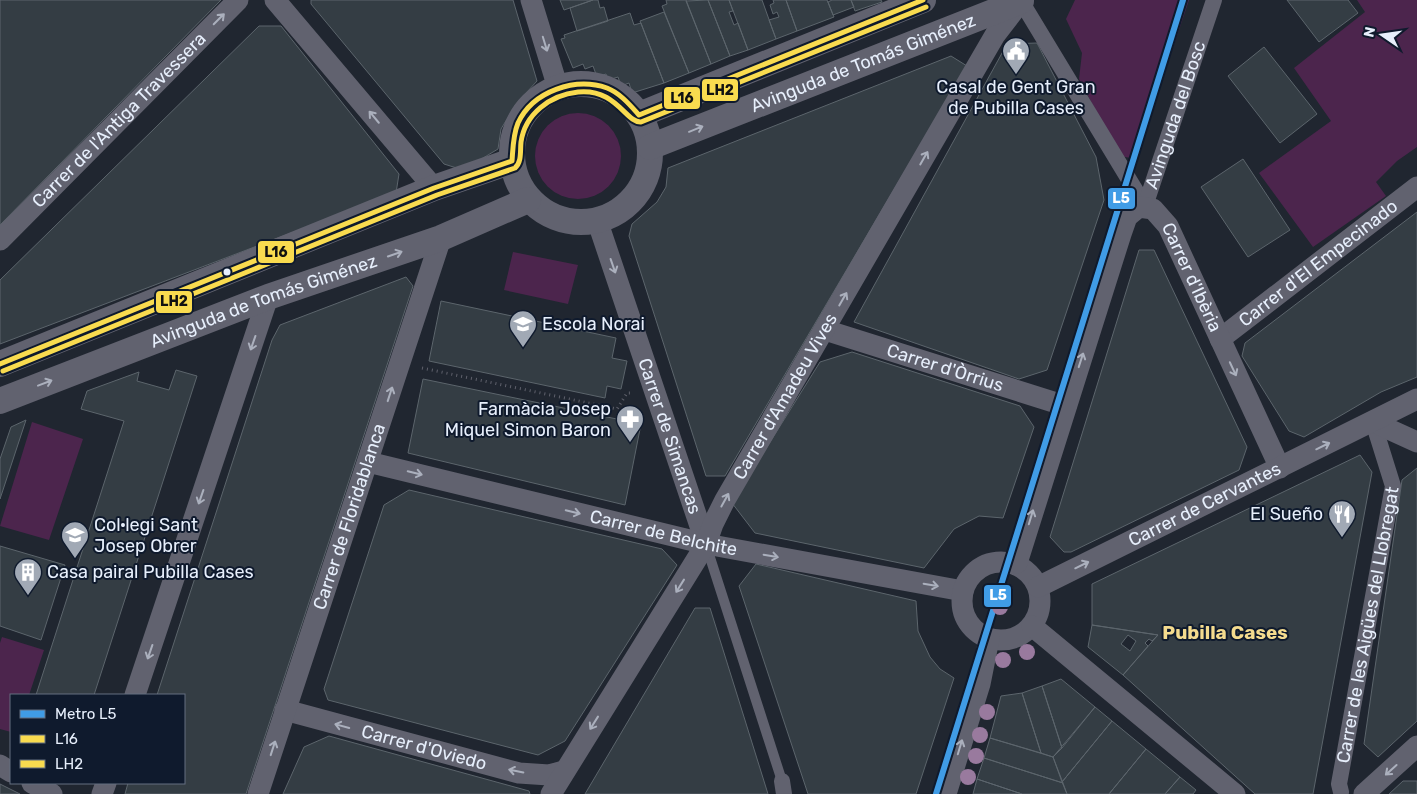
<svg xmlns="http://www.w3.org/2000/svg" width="1417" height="794" font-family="Rubik,sans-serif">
<rect width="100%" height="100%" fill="#202630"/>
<path fill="#4c254d" d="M1075 0H1189L1136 159 1120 156 1079 79 1082 53 1066 19Z
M1357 0H1417V147L1397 161 1376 182 1386 196 1313 247 1259 173 1331 121 1294 68 1365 12Z
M535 156a43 43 0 1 1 86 0a43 43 0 1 1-86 0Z
M513 252 578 265 568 304 504 290Z
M32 422 83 439 49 540 0 526Z
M2 637 44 650 29 695H11V732L0 729V643Z"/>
<path fill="#343d44" stroke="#5c656c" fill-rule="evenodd" d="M0 0H221L0 225Z
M311 0H513L537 81 516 104 501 129 498 149 463 170 444 164 311 4Z
M560 0H593L564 10Z
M593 0H598L600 8 604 7 608 21 577 31 570 8Z
M666 0H686L711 64 689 73 662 6 667 4Z
M708 0 730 56 711 64 686 1Z
M708 0H729L733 11 729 12 734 25 738 23 748 50 730 56Z
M729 0H762L776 39 748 50Z
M773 0H786L797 31 776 39 769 20 779 17 777 12 773 14 770 5 774 3Z
M786 0H827L834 17 797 31Z
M832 0H851L854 7 833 15 828 2Z
M851 0H881L882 2 855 11Z
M1287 0H1348L1358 13 1319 42Z
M664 12 689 73 664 83 640 21Z
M630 13 634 25 641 23 664 83 632 93 629 83 621 86 618 77 608 80 606 74 597 77 593 66 585 69 583 64 573 68 561 39 565 38 564 35Z
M259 26H281L399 174 396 193 0 344V280Z
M1037 43 1096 157 1104 200 1047 370 1019 379 854 322 1007 44Z
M1264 47 1317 114 1280 143 1228 76Z
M951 56 967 66 725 476H706L629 236 632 224 657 202 666 187 668 168Z
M1243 159 1290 230 1248 257 1201 187Z
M1417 212V377L1381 392 1304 437 1289 431 1242 356 1245 343Z
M1139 250H1154L1247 447 1239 470 1071 552H1064L1050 537Z
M406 277 413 286 246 794H125L128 783H184V695H157L272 340 280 325Z
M441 301 616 338 612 358 627 361 621 389 607 386 605 398 429 361Z
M852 352 1020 406 1034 427 1003 518 979 516 954 529 924 568 755 533 732 503 820 362Z
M176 370 197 376 94 695H36L124 421 81 409 87 391 139 372 137 381 169 390Z
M423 379 641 424 625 505 408 453Z
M26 420 0 499V459L11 427Z
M1360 455 1372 472 1313 794H1255L1123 675 1158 635 1092 625V584Z
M1417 468V721L1378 757 1364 744 1402 480Z
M409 490 662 549 677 565 565 741 538 755 328 700 324 689 384 505Z
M0 546 65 565 41 640 0 626Z
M756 564 916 601 918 631 930 657 940 669 954 678 916 794H808L739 586Z
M695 608H710L768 794H585Z
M1092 625 1158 635 1152 641 1149 639 1145 643 1148 646 1123 675 1088 647ZM1128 635 1136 641 1130 651 1121 644Z
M1061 679 1095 707 1062 748 1042 686Z
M1042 686 1062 748 1053 757 1041 753 1022 693Z
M1022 693 1041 753 990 738 1001 696Z
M1095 707 1112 721 1062 782 1053 757Z
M1112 721 1146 749 1109 794H1067L1062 782Z
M329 736 529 791 530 794H283L304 747Z
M990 738 1053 757 1063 783 984 758Z
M1146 749 1180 777 1165 794H1109Z
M984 758 1063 783 1067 794H1022L977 779Z
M1180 777 1196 790 1193 794H1165Z
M977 779 1022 794H973Z
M1403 781H1417V794H1389Z
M0 784 20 794H0Z"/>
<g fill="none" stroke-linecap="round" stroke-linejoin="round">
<path stroke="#5f616c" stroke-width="3" stroke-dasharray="1 4" stroke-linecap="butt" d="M422 368 617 409 627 393H633"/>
<path stroke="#61626f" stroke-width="10" d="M706 545 782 781"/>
<g stroke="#61626f" stroke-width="16">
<path d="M1021 1 1145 206"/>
<path id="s1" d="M1145 206 1214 0"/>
<path d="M782 781 784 794"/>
<path id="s2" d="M1341 792 1339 784 1393 486 1373 422"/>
</g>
<g stroke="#61626f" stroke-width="21">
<path d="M275 0 434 188"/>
<path d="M531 0 558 88"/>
<path id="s3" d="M597 220 706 544"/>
<path id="s4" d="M0 240 238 0"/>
<path id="s5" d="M825 330 1066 406"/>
<path id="s6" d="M1220 339 1417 187"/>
<path d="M1373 422 1417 442"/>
<path id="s7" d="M368 462 706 544 963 591"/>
<circle cx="1001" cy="601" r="39"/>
<path id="s8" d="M1017 563 1121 234 1127 217 1139 207 1153 209 1168 226 1280 468"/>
<path id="s9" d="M1038 587 1417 399"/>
<path d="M1032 626 1235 794"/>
<path d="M135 695 268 297"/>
<path id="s10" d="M285 710 519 773 549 775 564 771"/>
<path d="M0 765 11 772"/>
<path d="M32 783 52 794"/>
<path d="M102 794 106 783"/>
<path id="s11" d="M258 794 441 238"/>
<path id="s12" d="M551 794 706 544 713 524 725 500 995 35 1022 0"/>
<path d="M946 794 980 684 989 639"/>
<path d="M1364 794 1417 746"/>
</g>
<g stroke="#61626f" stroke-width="26">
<circle cx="581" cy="153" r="69"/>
<path d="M639 115 923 0"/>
<path id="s13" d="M650 147 1021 1"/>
<path d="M0 364 434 188 512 161"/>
<path id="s14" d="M0 401 268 297 441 238 528 200"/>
</g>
<g stroke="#0f1a2d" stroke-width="9">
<path id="bus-1" d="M0 364 434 188 512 161C513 148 513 135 518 123 533 91 575 77 607 88 620 93 630 105 639 115L923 0"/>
</g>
<g stroke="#0f1a2d" stroke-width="9">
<path id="bus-2" d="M3 371 437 195 515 168C522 162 520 151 521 142 525 114 550 95 578 92 616 88 626 123 641 122L926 7"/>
</g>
<use href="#bus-1" stroke="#f9db4f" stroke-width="5"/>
<use href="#bus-2" stroke="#f9db4f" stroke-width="5"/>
<g stroke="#0f1a2d" stroke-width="10">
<path id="metro-1" d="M936 794 1183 0"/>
</g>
<use href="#metro-1" stroke="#409ce6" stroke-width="6"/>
</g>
<g fill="#997a9e">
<circle cx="1005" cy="591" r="8"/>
<circle cx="1000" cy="607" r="8"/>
<circle cx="1027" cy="652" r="8"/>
<circle cx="1003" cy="660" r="8"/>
<circle cx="987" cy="712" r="8"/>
<circle cx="980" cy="735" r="8"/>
<circle cx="976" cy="756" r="8"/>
<circle cx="968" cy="777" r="8"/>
</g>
<defs><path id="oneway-shaft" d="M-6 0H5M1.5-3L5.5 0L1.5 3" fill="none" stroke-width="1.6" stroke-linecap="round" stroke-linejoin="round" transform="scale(1.25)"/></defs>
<g stroke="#abb0bd">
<use href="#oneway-shaft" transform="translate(219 19) rotate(-45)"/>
<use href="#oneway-shaft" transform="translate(545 44) rotate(73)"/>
<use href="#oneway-shaft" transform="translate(374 117) rotate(-130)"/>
<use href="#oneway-shaft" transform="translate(696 129) rotate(-22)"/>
<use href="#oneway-shaft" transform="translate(924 158) rotate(-60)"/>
<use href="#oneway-shaft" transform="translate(395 254) rotate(-19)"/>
<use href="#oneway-shaft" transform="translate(613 266) rotate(71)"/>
<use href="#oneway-shaft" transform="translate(843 299) rotate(-60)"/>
<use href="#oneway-shaft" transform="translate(253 343) rotate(109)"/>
<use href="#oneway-shaft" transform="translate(1081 360) rotate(-72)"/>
<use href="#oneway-shaft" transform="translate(1233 369) rotate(65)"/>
<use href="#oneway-shaft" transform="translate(45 383) rotate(-21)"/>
<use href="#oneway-shaft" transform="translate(390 394) rotate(-72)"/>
<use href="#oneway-shaft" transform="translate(1323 446) rotate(-26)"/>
<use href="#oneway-shaft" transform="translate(415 473) rotate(14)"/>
<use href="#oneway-shaft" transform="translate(201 497) rotate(109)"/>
<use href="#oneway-shaft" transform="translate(725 500) rotate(-61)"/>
<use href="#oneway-shaft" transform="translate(573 512) rotate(14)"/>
<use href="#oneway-shaft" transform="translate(1031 517) rotate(-73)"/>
<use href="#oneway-shaft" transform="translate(771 556) rotate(10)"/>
<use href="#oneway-shaft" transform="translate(1082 565) rotate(-26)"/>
<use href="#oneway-shaft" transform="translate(931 585) rotate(10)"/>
<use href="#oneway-shaft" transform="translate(680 586) rotate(122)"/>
<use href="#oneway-shaft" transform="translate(150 652) rotate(109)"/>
<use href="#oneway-shaft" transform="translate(594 723) rotate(122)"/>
<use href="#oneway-shaft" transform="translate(342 726) rotate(-165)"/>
<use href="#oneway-shaft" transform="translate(960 747) rotate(-73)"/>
<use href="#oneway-shaft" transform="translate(273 748) rotate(-72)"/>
<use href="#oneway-shaft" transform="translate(1391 770) rotate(138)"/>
<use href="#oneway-shaft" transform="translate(516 771) rotate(-168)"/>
</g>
<defs>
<g id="civic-pin" transform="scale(1.4375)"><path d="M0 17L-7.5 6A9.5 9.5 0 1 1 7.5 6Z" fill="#a1a9b5" stroke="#0f1a2d"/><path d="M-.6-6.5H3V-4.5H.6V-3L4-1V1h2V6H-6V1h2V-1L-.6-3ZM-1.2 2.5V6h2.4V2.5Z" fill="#fff"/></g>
<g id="school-pin" transform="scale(1.4375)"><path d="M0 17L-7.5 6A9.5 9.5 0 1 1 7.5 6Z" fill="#a1a9b5" stroke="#0f1a2d"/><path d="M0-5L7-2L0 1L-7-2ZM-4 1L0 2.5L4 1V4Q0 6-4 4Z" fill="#fff"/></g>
<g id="pharmacy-pin" transform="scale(1.4375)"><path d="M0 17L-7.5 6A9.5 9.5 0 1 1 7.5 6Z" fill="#a1a9b5" stroke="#0f1a2d"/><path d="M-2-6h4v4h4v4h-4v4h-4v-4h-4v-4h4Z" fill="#fff"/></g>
<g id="restaurant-pin" transform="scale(1.4375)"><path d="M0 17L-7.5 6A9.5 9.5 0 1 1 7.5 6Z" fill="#a1a9b5" stroke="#0f1a2d"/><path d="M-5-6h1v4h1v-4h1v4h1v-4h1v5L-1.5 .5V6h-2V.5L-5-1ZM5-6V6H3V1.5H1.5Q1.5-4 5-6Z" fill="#fff"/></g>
<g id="building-pin" transform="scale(1.4375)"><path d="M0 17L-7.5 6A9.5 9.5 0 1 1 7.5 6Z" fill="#a1a9b5" stroke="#0f1a2d"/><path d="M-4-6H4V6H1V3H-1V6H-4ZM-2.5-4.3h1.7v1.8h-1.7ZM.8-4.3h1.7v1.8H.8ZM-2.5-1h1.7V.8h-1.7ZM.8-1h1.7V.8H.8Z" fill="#fff"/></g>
</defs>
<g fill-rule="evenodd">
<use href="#civic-pin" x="1016" y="51"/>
<use href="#school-pin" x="523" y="324"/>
<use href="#pharmacy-pin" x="630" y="419"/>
<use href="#restaurant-pin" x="1342" y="514"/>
<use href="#school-pin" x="75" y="535"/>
<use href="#building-pin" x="28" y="572"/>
</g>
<circle fill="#e7effc" stroke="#0f1a2d" stroke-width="2" cx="227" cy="272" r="4.5"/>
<g text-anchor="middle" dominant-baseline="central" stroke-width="4" stroke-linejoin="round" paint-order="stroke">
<g font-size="18" fill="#e7effc" stroke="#0f1a2d">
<text stroke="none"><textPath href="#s13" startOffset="229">Avinguda de Tomás Giménez</textPath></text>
<text stroke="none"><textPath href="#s1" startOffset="96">Avinguda del Bosc</textPath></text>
<text stroke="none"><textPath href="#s4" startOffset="169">Carrer de l'Antiga Travessera</textPath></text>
<text stroke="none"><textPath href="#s6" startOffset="124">Carrer d'El Empecinado</textPath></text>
<text stroke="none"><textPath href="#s8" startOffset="472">Carrer d'Ibèria</textPath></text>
<text stroke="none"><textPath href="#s14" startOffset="282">Avinguda de Tomás Giménez</textPath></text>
<text stroke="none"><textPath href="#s5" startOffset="126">Carrer d'Òrrius</textPath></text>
<text stroke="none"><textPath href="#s12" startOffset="462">Carrer d'Amadeu Vives</textPath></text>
<text stroke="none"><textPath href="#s3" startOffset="228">Carrer de Simancas</textPath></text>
<text stroke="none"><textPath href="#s9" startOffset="186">Carrer de Cervantes</textPath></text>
<text stroke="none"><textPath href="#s11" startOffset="292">Carrer de Floridablanca</textPath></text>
<text stroke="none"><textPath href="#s7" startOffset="304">Carrer de Belchite</textPath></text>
<text stroke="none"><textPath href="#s2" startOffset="170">Carrer de les Aigües del Llobregat</textPath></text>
<text stroke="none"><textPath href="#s10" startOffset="144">Carrer d'Oviedo</textPath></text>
</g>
<g font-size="18" fill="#e7effc" stroke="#0f1a2d" text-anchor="start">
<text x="1016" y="87" text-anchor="middle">Casal de Gent Gran<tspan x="1016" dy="21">de Pubilla Cases</tspan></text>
<text x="542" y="324">Escola Norai</text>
<text x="611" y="409" text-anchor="end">Farmàcia Josep<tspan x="611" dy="21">Miquel Simon Baron</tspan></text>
<text x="1323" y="514" text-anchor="end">El Sueño</text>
<text x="94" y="525">Col·legi Sant<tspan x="94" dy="21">Josep Obrer</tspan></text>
<text x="47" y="572">Casa pairal Pubilla Cases</text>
</g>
<g font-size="19" font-weight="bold" fill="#f4db8e" stroke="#0f1a2d">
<text x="1225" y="632">Pubilla Cases</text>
</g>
</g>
<g stroke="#0f1a2d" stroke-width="2">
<rect x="701" y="78" width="38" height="24" rx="5" fill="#f9db4f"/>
<rect x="663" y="86" width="38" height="24" rx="5" fill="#f9db4f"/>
<rect x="1107" y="187" width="29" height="23" rx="5" fill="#409ce6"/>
<rect x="257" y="240" width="38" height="24" rx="5" fill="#f9db4f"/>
<rect x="155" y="290" width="38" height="24" rx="5" fill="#f9db4f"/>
<rect x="983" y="584" width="29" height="24" rx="5" fill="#409ce6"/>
</g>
<g font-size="14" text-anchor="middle" font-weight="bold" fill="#fff">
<text x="1121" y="203">L5</text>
<text x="998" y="600">L5</text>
</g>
<g font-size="14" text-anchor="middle" font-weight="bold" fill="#111">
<text x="720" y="95">LH2</text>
<text x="682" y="103">L16</text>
<text x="276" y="257">L16</text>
<text x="174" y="306">LH2</text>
</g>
<rect x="10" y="694" width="175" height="90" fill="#0f1a2d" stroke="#656f80"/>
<rect x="20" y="710" width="25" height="8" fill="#409ce6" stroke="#656f80"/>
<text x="55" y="719" font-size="15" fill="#e7effc">Metro L5</text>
<rect x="20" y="735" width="25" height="8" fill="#f9db4f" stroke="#656f80"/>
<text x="55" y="744" font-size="15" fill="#e7effc">L16</text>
<rect x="20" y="760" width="25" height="8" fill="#f9db4f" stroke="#656f80"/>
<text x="55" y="769" font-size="15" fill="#e7effc">LH2</text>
<g transform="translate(1382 35) rotate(283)" stroke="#0f1a2d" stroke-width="4" paint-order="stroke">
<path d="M0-4L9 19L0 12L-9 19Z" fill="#e7effc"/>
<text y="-8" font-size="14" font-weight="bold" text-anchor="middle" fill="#e7effc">N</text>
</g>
</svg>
